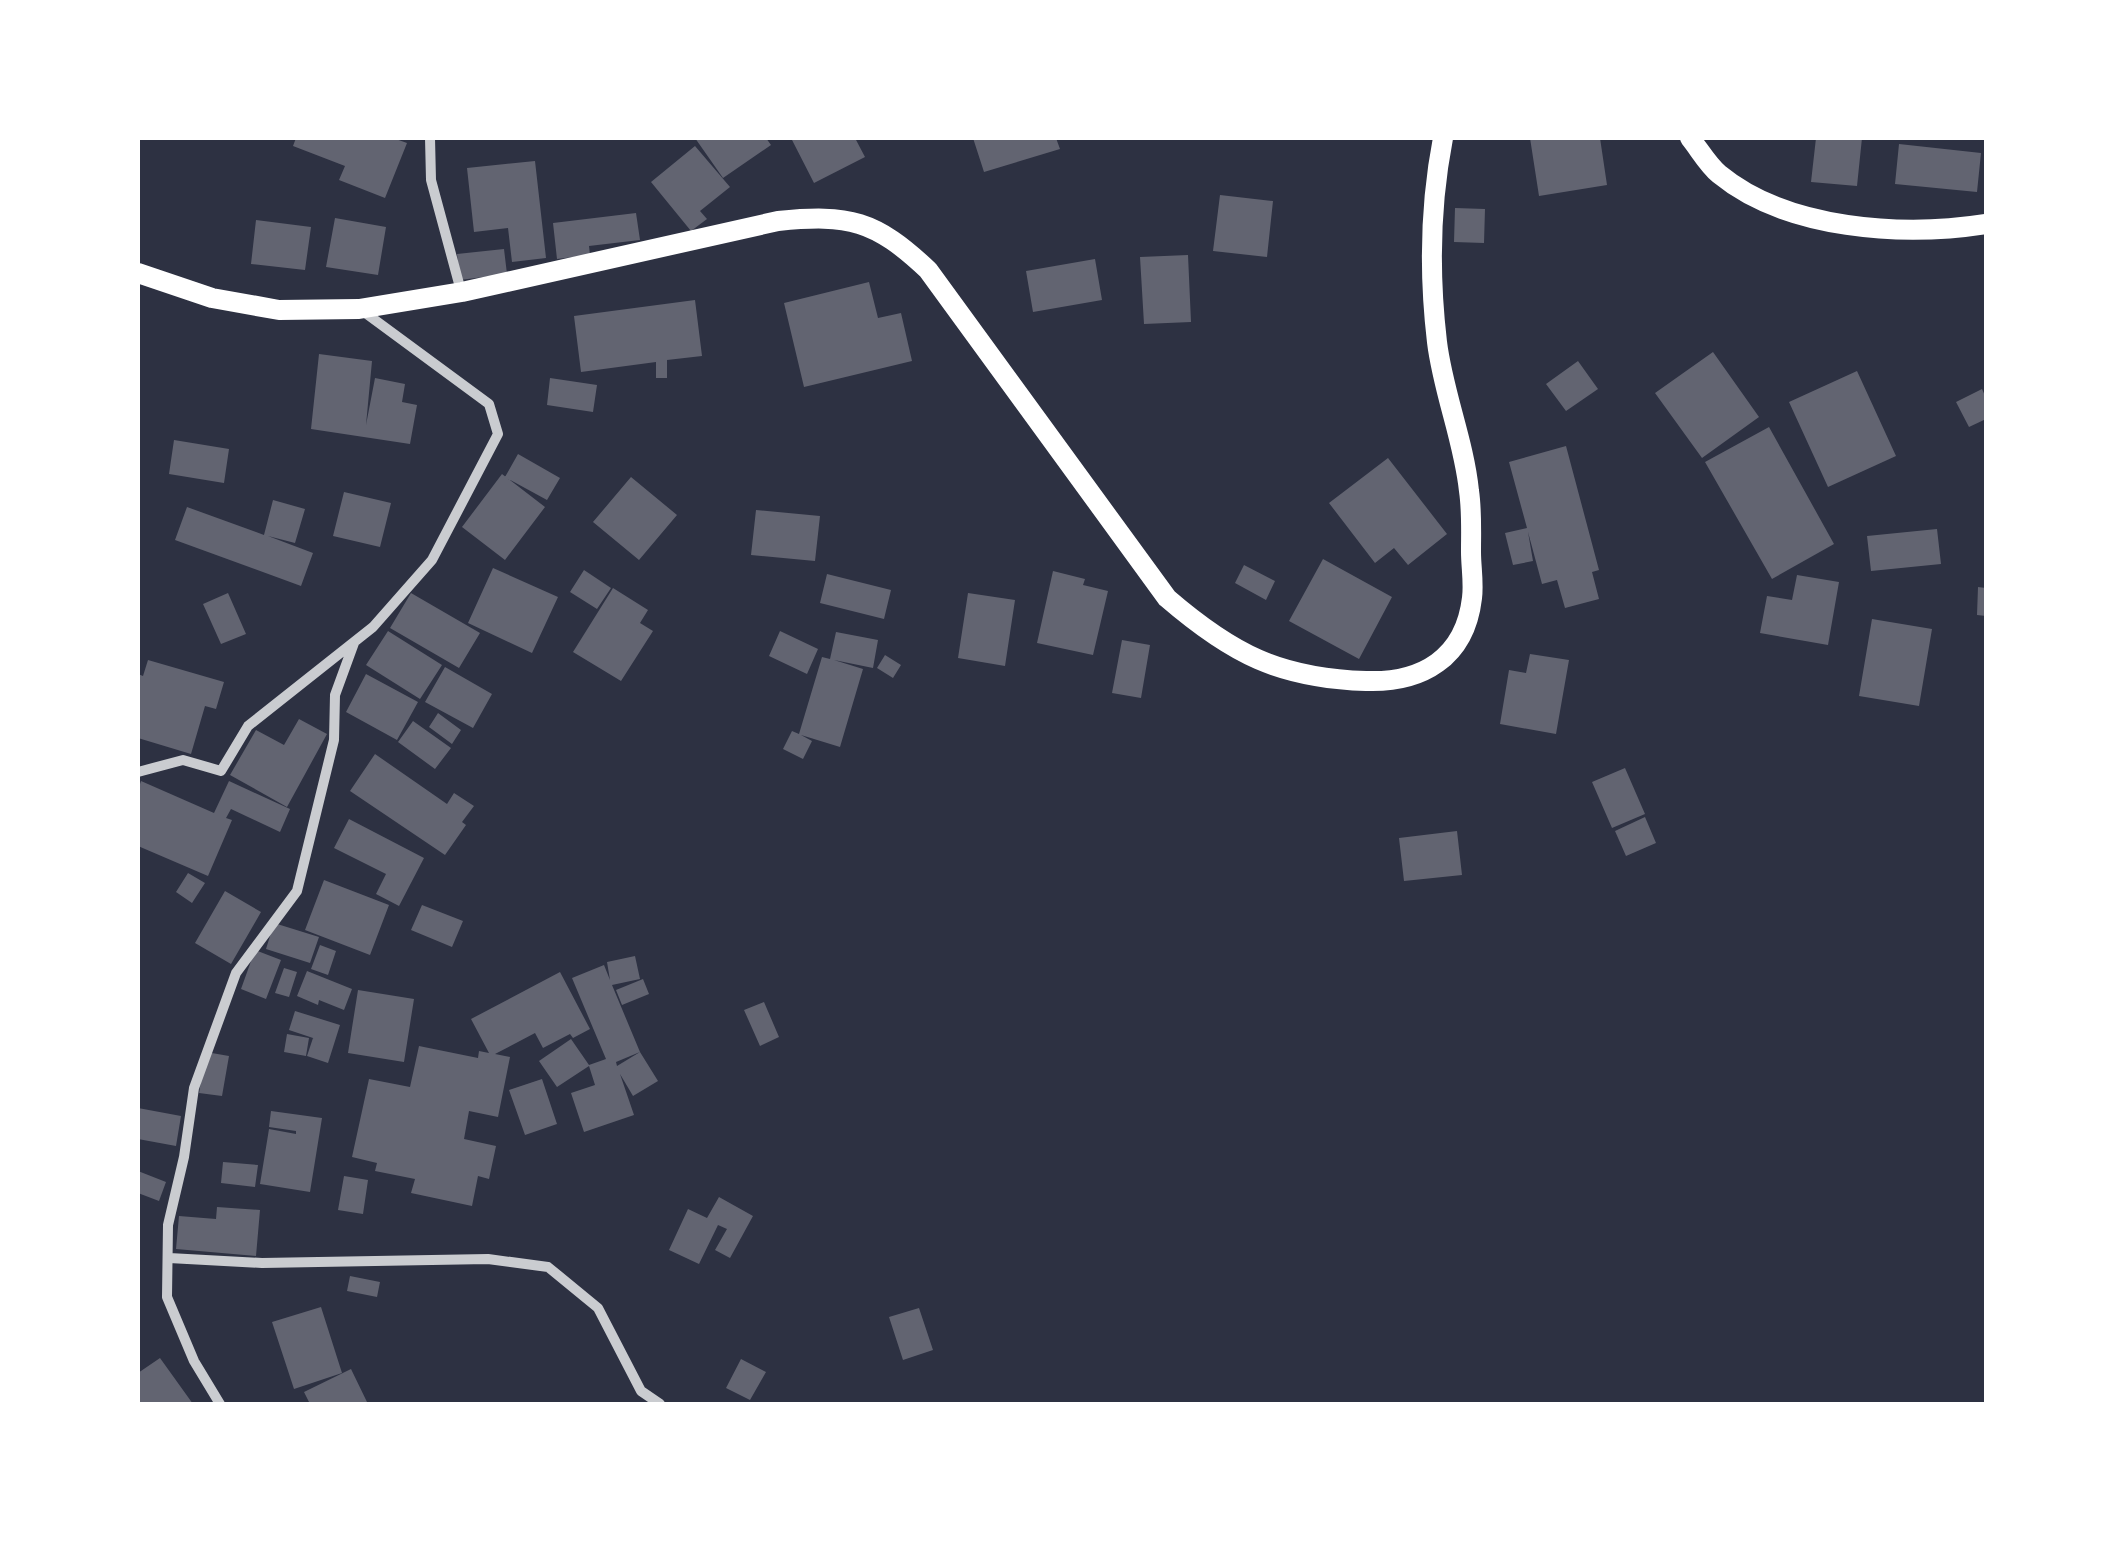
<svg xmlns="http://www.w3.org/2000/svg" width="2124" height="1542" font-family="'Alegreya Sans',sans-serif">
<rect width="100%" height="100%" fill="#2d3142"/>
<path fill="#626471" d="M296 138H393L407 143 385 198 339 180 345 166 293 146Z
M695 138H766L771 145 723 178Z
M791 138H855L865 157 814 183Z
M973 138H1056L1060 149 984 172Z
M1530 138H1600L1607 185 1539 196Z
M1816 138H1862L1857 186 1811 182Z
M1899 144 1981 153 1977 192 1895 184Z
M695 146 730 187 700 211 707 219 691 231 651 182Z
M535 161 546 258 512 262 508 228 474 232 467 168Z
M1220 195 1273 201 1267 257 1213 251Z
M1455 208 1485 209 1484 243 1454 242Z
M636 213 640 240 589 246 590 255 557 259 553 223Z
M335 218 386 227 378 275 326 267Z
M256 220 311 227 305 270 251 264Z
M504 249 507 274 460 280 457 254Z
M1188 255 1191 322 1144 324 1140 257Z
M1095 259 1102 300 1033 312 1026 271Z
M869 282 878 318 901 313 912 361 804 387 784 303Z
M695 300 702 356 667 360V378H656V362L581 372 574 316Z
M1713 352 1759 417 1702 458 1655 393Z
M319 354 372 361 366 425 375 378 405 384 402 402 417 405 410 444 311 429Z
M1578 361 1598 389 1566 411 1546 384Z
M1857 371 1896 456 1828 487 1789 402Z
M550 378 597 385 593 412 547 405Z
M1982 389 1986 398V419L1969 427 1956 402Z
M1769 427 1834 544 1772 579 1705 462Z
M174 440 229 449 224 483 169 474Z
M1566 446 1599 570 1592 572 1599 599 1565 608 1557 580 1542 584 1528 532 1533 561 1513 565 1505 533 1527 528 1509 462Z
M518 454 560 478 547 500 505 477Z
M1388 458 1447 534 1408 565 1394 548 1375 563 1329 503Z
M502 474 545 507 505 560 462 527Z
M631 477 677 515 639 560 593 522Z
M344 492 391 503 380 547 333 536Z
M273 500 305 509 295 543 268 536 313 553 301 586 175 540 187 507 264 535Z
M756 510 820 516 815 561 751 555Z
M1937 529 1941 564 1871 571 1867 536Z
M1323 559 1392 597 1359 659 1289 621Z
M1244 565 1275 581 1266 600 1235 583Z
M493 568 558 597 532 653 468 623Z
M584 570 611 588 597 609 570 592Z
M1053 571 1085 579 1083 585 1108 591 1093 655 1037 643Z
M827 574 891 590 884 619 820 603Z
M1797 575 1839 582 1828 645 1760 633 1767 596 1792 600Z
M1978 587 1986 588V616L1977 615Z
M613 588 648 610 640 623 653 631 621 681 573 652Z
M228 593 246 634 221 644 203 604Z
M411 593 480 633 459 668 390 628Z
M968 593 1015 600 1005 666 958 658Z
M1872 619 1932 629 1919 706 1859 696Z
M388 631 442 665 420 699 366 665Z
M780 631 818 649 807 674 769 656Z
M836 632 878 640 873 668 834 660 863 669 840 747 801 735 812 741 803 759 783 749 792 731 799 734 822 657 830 659Z
M1122 640 1150 645 1141 698 1112 693Z
M1530 654 1569 660 1556 734 1500 724 1509 670 1526 673Z
M885 655 901 665 893 678 877 668Z
M148 660 224 682 216 709 205 706 191 754 138 738V674L143 676Z
M445 667 492 694 473 728 425 702Z
M366 674 418 702 397 740 346 712Z
M438 713 461 730 452 744 429 727Z
M299 719 327 734 287 807 230 775 256 730 284 745Z
M413 721 451 748 435 769 398 742Z
M375 754 447 804 454 793 474 806 462 822 466 825 445 855 350 791Z
M1625 768 1645 814 1612 828 1592 782Z
M141 781 214 813 229 781 290 809 280 832 231 809 226 818 232 820 208 876 138 846V790Z
M1645 817 1656 843 1626 856 1615 831Z
M349 819 424 858 399 906 376 894 386 874 334 848Z
M1457 831 1462 875 1404 881 1399 838Z
M188 873 205 883 192 903 176 892Z
M324 880 389 905 370 955 305 930Z
M225 891 261 912 231 964 195 943Z
M422 905 463 921 452 947 411 930Z
M274 923 319 937 310 963 266 949Z
M320 945 336 951 328 975 311 969Z
M255 950 281 960 266 999 241 989Z
M635 956 640 979 612 985 640 1052 616 1062 617 1066 640 1052 658 1081 633 1096 620 1074 634 1115 584 1132 571 1093 595 1085 589 1066 557 1087 539 1061 571 1039 589 1065 606 1059 572 978 604 965 610 980 607 962Z
M284 968 297 972 289 997 275 993Z
M307 971 352 989 344 1010 319 1000 318 1005 297 996Z
M560 972 590 1029 573 1038 570 1034 543 1048 535 1033 495 1054 510 1057 498 1117 469 1111 464 1139 496 1146 489 1179 478 1176 472 1206 411 1193 415 1179 375 1171 377 1163 352 1157 369 1079 410 1087 419 1046 478 1058 479 1051 489 1053 471 1019Z
M643 979 649 994 622 1005 616 990Z
M358 990 414 999 404 1062 348 1053Z
M764 1002 779 1037 760 1046 744 1010Z
M295 1011 340 1025 328 1063 307 1056 313 1038 316 1039 289 1030Z
M287 1034 309 1038 306 1056 284 1052Z
M206 1052 229 1056 222 1096 199 1093Z
M542 1079 557 1124 525 1135 509 1090Z
M138 1108 181 1116 176 1146 138 1139Z
M271 1111 322 1118 310 1192 260 1184 269 1129 296 1134V1131L269 1127Z
M223 1162 258 1165 255 1187 221 1183Z
M138 1171 166 1182 159 1201 138 1193Z
M344 1176 368 1180 363 1214 338 1210Z
M719 1197 753 1216 730 1258 715 1250 727 1229 718 1225 699 1264 669 1250 688 1209 707 1218Z
M217 1207 260 1210 256 1256 176 1249 179 1216 216 1219Z
M350 1276 380 1282 377 1297 347 1291Z
M321 1307 342 1373 294 1389 272 1322Z
M919 1308 933 1350 903 1360 889 1317Z
M160 1358 193 1404H138V1373Z
M741 1359 766 1372 750 1400 726 1388Z
M351 1369 367 1402 310 1404 304 1392Z"/>
<g fill="none" stroke-linecap="round" stroke-linejoin="round">
<path stroke="#caccd0" stroke-width="10" d="M430 138 431 180 461 291
M138 772 183 760 221 771 248 726 373 627 432 560 498 434 489 404 360 309
M169 1258 262 1263 488 1259 548 1267 598 1308 641 1391 660 1404
M220 1404 194 1361 167 1297 168 1225 184 1157 194 1088 236 973 297 891 334 740 335 695 354 643"/>
<path stroke="#fff" stroke-width="20" d="M1690 138C1699 149 1708 165 1719 174 1787 230 1903 237 1986 224
M138 273 212 298 279 310 359 309 462 292 778 221C849 214 875 220 928 270L1167 598C1232 654 1279 678 1366 681 1422 683 1465 658 1472 598 1474 583 1471 567 1471 552 1471 532 1472 511 1469 491 1464 441 1443 392 1437 342 1429 274 1430 205 1443 138"/>
</g>
<rect width="2124" height="1542" fill="none" stroke="#ffffff" stroke-width="280"/>
</svg>
